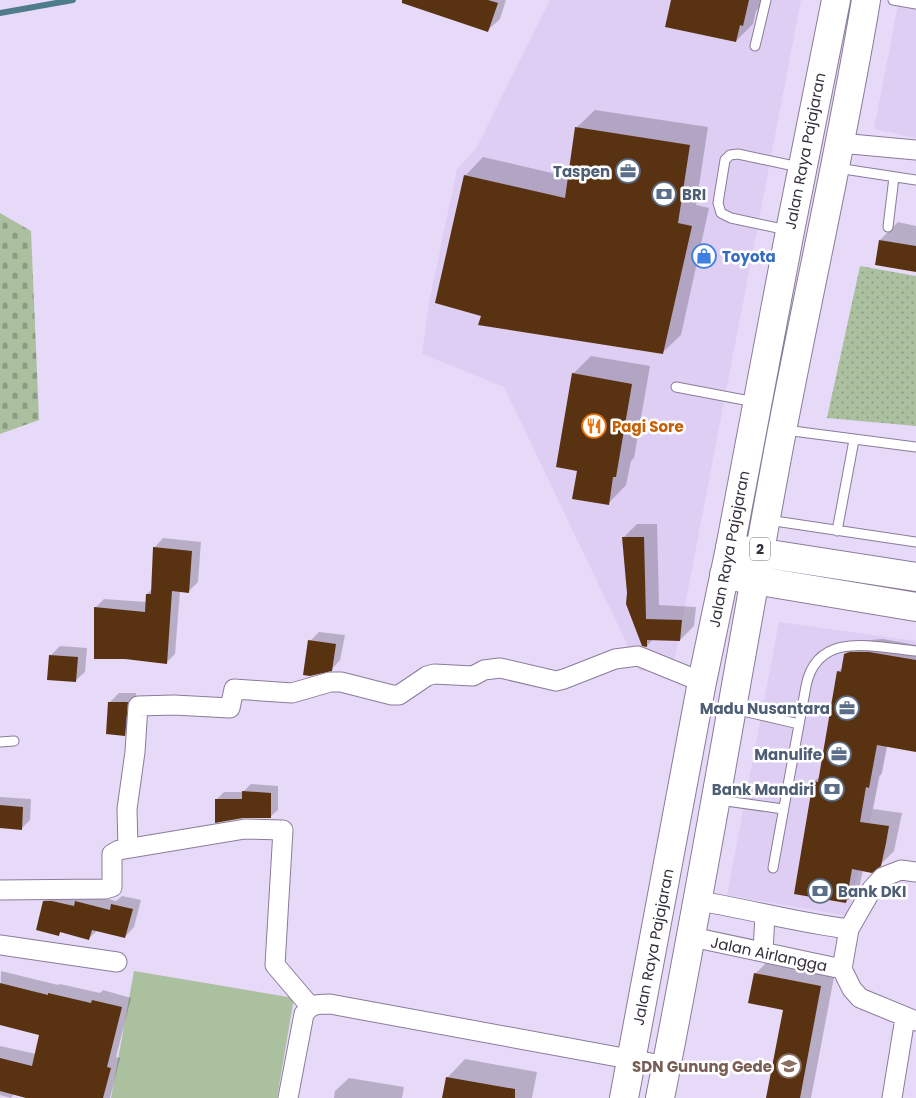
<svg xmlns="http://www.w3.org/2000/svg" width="916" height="1098" font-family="Poppins,sans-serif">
<defs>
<pattern id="grass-dots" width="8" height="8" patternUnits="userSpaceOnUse" patternTransform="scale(1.25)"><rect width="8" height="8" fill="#abc09f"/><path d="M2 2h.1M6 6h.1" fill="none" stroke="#8c9c83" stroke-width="1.8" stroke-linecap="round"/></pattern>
<pattern id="cemetery-stones" width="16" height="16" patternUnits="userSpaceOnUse" patternTransform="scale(1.25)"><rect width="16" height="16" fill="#abc09f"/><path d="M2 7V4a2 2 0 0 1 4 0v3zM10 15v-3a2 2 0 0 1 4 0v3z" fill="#8c9c83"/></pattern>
</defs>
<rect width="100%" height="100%" fill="#e7d9f8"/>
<path fill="#dfcef4" d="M550 0H801L673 668 640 671 504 387 422 354 429 303 457 169 476 149Z
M899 0H916V138L874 129Z
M779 622 916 641V739L890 735 848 916 727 895Z"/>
<path fill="url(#grass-dots)" d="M860 266 916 276V426L827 418Z"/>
<path fill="url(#cemetery-stones)" d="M0 213 31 231 39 420 0 434Z"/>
<path fill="#abc09f" d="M134 971 294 998 277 1098H111Z"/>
<path fill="#0003" d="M421 0H506L500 19 488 30Z
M673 0H762L760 7 756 11 753 24 736 41Z
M595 110 708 127 696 205 709 208 681 335 662 353 483 315 465 176 483 157 569 177 576 128Z
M898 222 916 226V271L880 240Z
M591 356 650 366 634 458 631 461 626 485 608 504 578 470 573 374Z
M637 524H657L659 605 696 607 694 626 680 640 653 639 647 646 628 593 623 538Z
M163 538 201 542 198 582 189 591H180L175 654 166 663 95 608 104 599 146 602 147 594 152 589 154 548Z
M319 632 345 635 340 660 331 670 310 641Z
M883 639 916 645V751L887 746 882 773 879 777 873 809 902 813 894 851 880 865 863 870 859 889 846 902 814 782 820 776 838 672 843 667 845 654 858 641Z
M60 646 87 648 85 672 75 681 50 656Z
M119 693H136L134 725 124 735 109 703Z
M251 784 278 786V810L270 817 216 800 224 792H243Z
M0 797 31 799 30 820 22 828 0 827Z
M54 892 85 893 116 901 122 896 141 900 134 927 125 937 98 930 89 938 61 931 58 934 44 901Z
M769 960 835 972 811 1098H767L784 1009 755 974Z
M1 971 58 985 60 984 100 993 103 990 131 998 116 1057 120 1058 110 1098H30L14 1094 11 1098 0 1095V1046L36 1054 41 1034 0 1024Z
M465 1059 537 1072 532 1098H443L447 1078Z
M349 1078 404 1087 402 1098H334L335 1091Z"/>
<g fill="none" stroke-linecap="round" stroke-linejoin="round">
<path stroke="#4f7c8b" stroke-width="6" d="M0 13 73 0"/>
</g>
<path fill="#593311" d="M402 0H488L498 3 488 32 402 3Z
M671 0H749L743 26 740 25 736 42 665 27Z
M575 127 690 145 678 223 692 226 663 354 478 325 481 316 435 303 464 175 565 198Z
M879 240 916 246V272L875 265Z
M572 373 632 384 616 477H613L609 505 572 499 577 471 556 467Z
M622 537H644L646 619 682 620 680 641 647 640V647L642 646 626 604 627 593Z
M153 547 192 551 189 593 172 591 167 664 125 659H94V607L145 612 146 594H151Z
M308 640 336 644 332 671 310 676 303 675Z
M850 652H869L916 660V752L877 745 869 788 866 787 860 822 889 826 886 843 881 866 872 873 852 869 846 903 794 894 813 781 818 782 837 671 841 672 844 654Z
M49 655 78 657 76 682 47 680Z
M108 702H128L125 736 106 734Z
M242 791 271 793V818H243L215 823V799H242Z
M0 805 23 807 22 830 0 828Z
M43 901H52L74 906 75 901 110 910 111 904 133 909 125 938 92 930 89 940 60 932 59 936 36 930Z
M754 973 821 986 800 1098H766L783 1010 748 1003Z
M0 983 48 995V993L91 1003 92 1000 122 1007 107 1067 111 1068 103 1098H26L0 1091V1058L32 1066 39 1035 0 1025Z
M446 1077 515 1089V1098H442Z"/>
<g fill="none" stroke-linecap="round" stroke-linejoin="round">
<g stroke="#8a7c99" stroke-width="11">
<path id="lane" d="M893 0 916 4
M755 46 766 0
M837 168 916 180
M888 227 894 177
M787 230 731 218 721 213 718 203 725 160 730 155 738 154 799 167
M676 387 755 402
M785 430 916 447
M768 520 916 542
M837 531 854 440
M734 709 799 724
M0 742 14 741
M719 800 783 809
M773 868 806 686C817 630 874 647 916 651"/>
</g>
<g stroke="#8a7c99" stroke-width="21">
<path id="street" d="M840 143 916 150
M128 848 127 809 135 752 138 706 174 705 230 708 234 689 292 693 330 682H341L392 695H399L427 676 434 674 473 676 484 670 500 668 556 681 564 679 615 659 638 656 702 682
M0 890 105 889 112 887V854L119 850 245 829 283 830 275 965 310 1006
M698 901C749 909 798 923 849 929
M692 937 842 969
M0 945 117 962
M763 952 765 914
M842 969 849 929 872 889 883 877 901 870 916 872
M842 969 852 989 860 998 916 1021
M288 1098 304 1014C311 1004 317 1004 330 1004L667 1066
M892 1098 905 1018"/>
</g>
<g stroke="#8a7c99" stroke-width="30">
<path id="primary" d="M730 548 916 577
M724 575 916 607"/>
</g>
<g stroke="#8a7c99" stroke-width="30">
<path id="highway" d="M624 1098 702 682 730 548 790 231 836 0
M660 1098C703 883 738 667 778 452 806 301 841 151 866 0"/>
</g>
<use href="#lane" stroke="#fff" stroke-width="9"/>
<use href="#street" stroke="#fff" stroke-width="19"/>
<use href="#primary" stroke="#fff" stroke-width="28"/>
<use href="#highway" stroke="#fff" stroke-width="28"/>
</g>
<defs>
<g id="office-ring" transform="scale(1.25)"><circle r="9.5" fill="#fff" stroke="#5c6f8a" stroke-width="1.5"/><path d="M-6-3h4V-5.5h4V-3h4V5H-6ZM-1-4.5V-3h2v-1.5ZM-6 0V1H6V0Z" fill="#5c6f8a"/></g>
<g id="bank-ring" transform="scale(1.25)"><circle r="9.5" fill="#fff" stroke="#5c6f8a" stroke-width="1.5"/><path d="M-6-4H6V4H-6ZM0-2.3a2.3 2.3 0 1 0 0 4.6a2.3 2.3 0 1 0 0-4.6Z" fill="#5c6f8a"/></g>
<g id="shop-ring" transform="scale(1.25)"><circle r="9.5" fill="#fff" stroke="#3f7fe0" stroke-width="1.5"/><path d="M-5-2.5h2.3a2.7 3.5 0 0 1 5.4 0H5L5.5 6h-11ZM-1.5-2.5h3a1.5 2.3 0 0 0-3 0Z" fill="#3f7fe0"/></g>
<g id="restaurant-ring" transform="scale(1.25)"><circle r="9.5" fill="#fff" stroke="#e8710a" stroke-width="1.5"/><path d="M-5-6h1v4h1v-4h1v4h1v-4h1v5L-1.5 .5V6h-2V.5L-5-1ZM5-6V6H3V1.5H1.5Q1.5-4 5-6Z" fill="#e8710a"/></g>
<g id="school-ring" transform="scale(1.25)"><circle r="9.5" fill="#fff" stroke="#8d6e63" stroke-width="1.5"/><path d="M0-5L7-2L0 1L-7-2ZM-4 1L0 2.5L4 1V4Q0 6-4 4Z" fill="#8d6e63"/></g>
</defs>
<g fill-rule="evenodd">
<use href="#office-ring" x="628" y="171"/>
<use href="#bank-ring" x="664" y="194"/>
<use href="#shop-ring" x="704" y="256"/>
<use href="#restaurant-ring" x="594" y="426"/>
<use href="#office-ring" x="847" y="708"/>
<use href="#office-ring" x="839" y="754"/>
<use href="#bank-ring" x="832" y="789"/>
<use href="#bank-ring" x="820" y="891"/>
<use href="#school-ring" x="789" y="1066"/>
</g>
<g text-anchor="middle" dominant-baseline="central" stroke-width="5" stroke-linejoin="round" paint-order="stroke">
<rect fill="#fff" stroke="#716d76" stroke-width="1" x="750" y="537.5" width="20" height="23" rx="4"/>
<g font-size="14" font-weight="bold" fill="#342e3b">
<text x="760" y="549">2</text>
</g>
<g font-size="15" fill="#342e3b" stroke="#fff">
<text transform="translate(805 151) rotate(-79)">Jalan Raya Pajajaran</text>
<text transform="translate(729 549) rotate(-79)">Jalan Raya Pajajaran</text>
<text transform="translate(653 947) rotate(-79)">Jalan Raya Pajajaran</text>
<text transform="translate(769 954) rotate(12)">Jalan Airlangga</text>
</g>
<g font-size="15" font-weight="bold" fill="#4e5e75" stroke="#fff" text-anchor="end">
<text x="610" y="171">Taspen</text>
<text x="682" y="194" text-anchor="start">BRI</text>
<text x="830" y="708">Madu Nusantara</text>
<text x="822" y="754">Manulife</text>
<text x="814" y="789">Bank Mandiri</text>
<text x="838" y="891" text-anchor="start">Bank DKI</text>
</g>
<g font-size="15" font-weight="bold" fill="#366cbe" stroke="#fff" text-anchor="start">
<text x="722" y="256">Toyota</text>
</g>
<g font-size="15" font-weight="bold" fill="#c56008" stroke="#fff" text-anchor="start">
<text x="612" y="426">Pagi Sore</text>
</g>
<g font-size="15" font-weight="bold" fill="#785e54" stroke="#fff" text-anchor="end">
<text x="772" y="1066">SDN Gunung Gede</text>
</g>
</g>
</svg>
